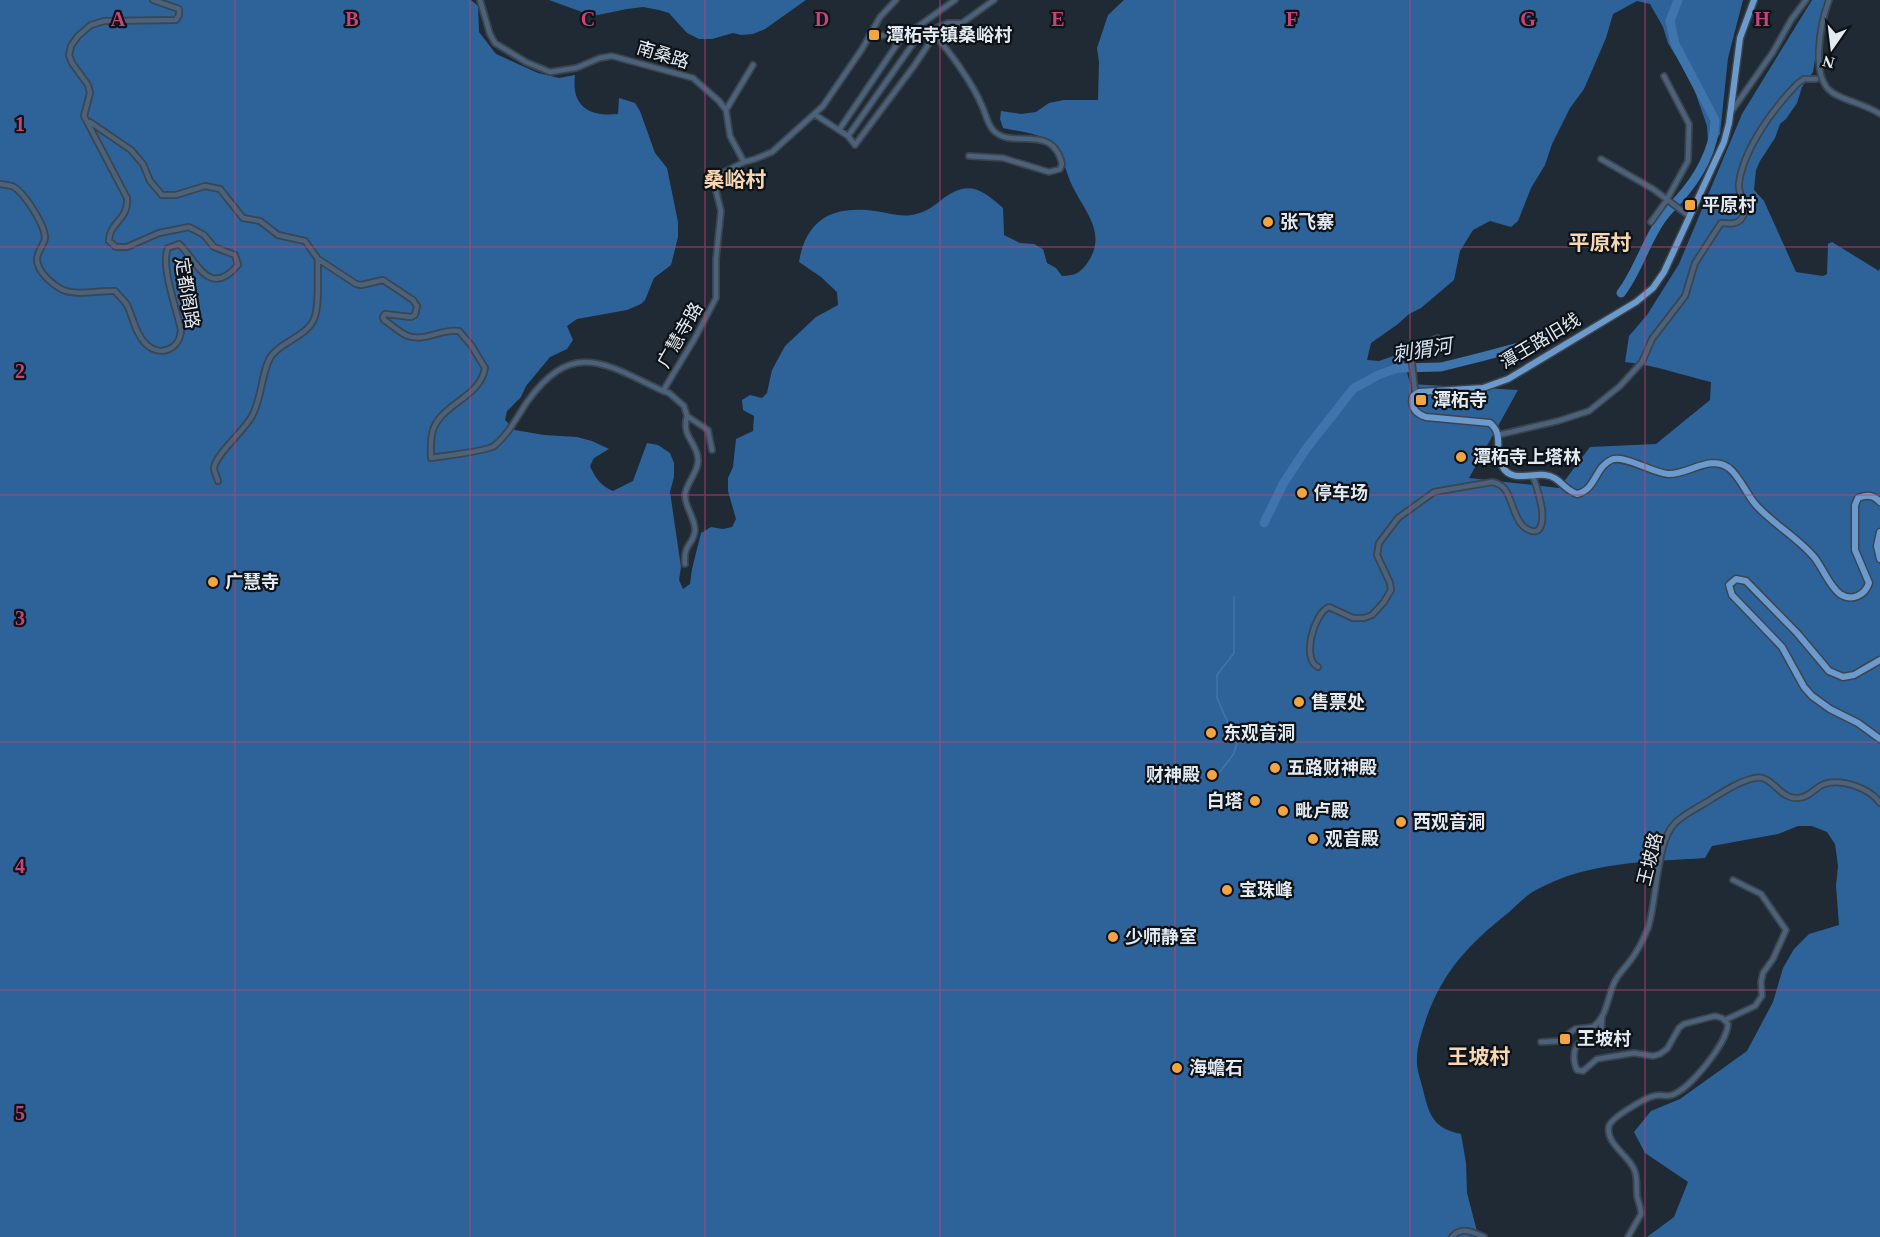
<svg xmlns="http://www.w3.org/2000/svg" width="1880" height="1237" font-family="'Times New Roman','Noto Sans SC',serif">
<rect width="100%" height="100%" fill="#1f2a35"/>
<path fill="#2e639a" d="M0 0H471L478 6 479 32 496 54 538 73 559 78 575 75C571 106 589 117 618 114L619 98 635 103 640 111 655 153 667 168 678 222V237L671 265 654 278 645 300 641 304 627 310 577 319 567 326 573 340 567 349 550 357 526 386 521 397 507 411 505 420 515 430 544 435 577 437 592 441 609 449 594 458 590 466C595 478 601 486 613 491L633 481 647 443 658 445 670 453 674 463V477L670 492 681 567 679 580 683 589 690 584 692 569 701 533 711 527 723 529 732 527 736 519 728 491V478L733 467 736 439 753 431 754 416 743 410 742 400 750 395 762 398 767 393 772 370 785 346 816 317 838 305 837 292 821 277 799 262C806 219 833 205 875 211 889 213 902 218 916 214 926 212 932 207 940 201 967 180 979 187 1003 208L1004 235 1020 243 1034 244 1043 249 1047 263 1056 268 1062 276C1074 276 1081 273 1088 262 1108 232 1083 210 1071 183 1066 173 1064 158 1057 149 1044 132 1021 132 1003 128L1000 119 1001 111 1021 114 1036 112 1049 103 1064 100H1098L1099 62 1097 48 1108 15 1124 0H1743L1728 58 1720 134 1714 144 1708 142 1707 126 1692 83 1668 43 1663 27 1650 4 1637 1 1613 14 1606 38 1584 89 1570 108 1552 144 1545 165 1531 188 1518 221 1511 227 1490 221 1473 230 1460 251 1454 280 1421 308 1409 314 1398 324 1371 343 1367 360 1379 361 1402 353 1410 384 1518 390 1469 478 1559 488 1590 447 1656 444 1710 400 1711 382C1681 375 1655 365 1625 362L1629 336 1647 315 1679 264 1742 114 1812 0H1827L1818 41 1813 72 1802 87 1797 103 1786 119 1780 124 1775 138 1760 161 1756 170 1754 190 1764 201 1796 272 1823 276 1827 274 1828 244 1832 242 1879 271 1880 268V1237H1647L1674 1217 1688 1182 1645 1153 1634 1132 1651 1111 1680 1099 1747 1051 1773 1002 1783 968 1794 949 1809 934 1839 925 1836 886 1838 866 1835 844 1827 832 1812 826H1798L1778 834 1712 846 1705 858C1647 862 1589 861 1536 890 1526 895 1517 905 1508 913 1469 944 1443 971 1426 1019 1422 1032 1417 1045 1417 1059 1416 1070 1422 1083 1424 1094 1430 1118 1436 1129 1461 1134L1466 1163 1467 1193 1478 1235 1483 1237H0Z
M549 0H806L765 29 753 34 741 35 733 33 712 39H699L687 33 669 13 659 10 643 7 627 9 593 16Z"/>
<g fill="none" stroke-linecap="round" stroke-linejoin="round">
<path stroke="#3f75ad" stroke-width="1.5" d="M1219 773 1233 755 1237 744 1217 698V675L1234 653V597"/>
<path stroke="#3f75ad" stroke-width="9" d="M1621 293C1638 271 1645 243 1661 220 1666 212 1673 206 1679 199 1698 178 1715 149 1715 120L1675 44 1670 21 1678 0
M1264 523 1283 484 1306 449 1353 389 1378 375 1398 368 1441 367 1481 357 1526 345 1548 333"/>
<g stroke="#3a454f" stroke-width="8">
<path id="minor" d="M480 0 490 34 495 43 526 62 550 72 576 68 600 58 612 56 693 78 719 101 726 110 730 136 744 162 755 159 772 152 823 106 862 49 880 17 896 0
M1829 0C1821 22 1809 78 1833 93 1848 102 1865 104 1880 114
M913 30 955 0
M929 31 948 23H962L994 0
M869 38 912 30 929 31C946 44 974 86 982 106 986 114 987 124 994 131 1013 150 1052 122 1062 164L1060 169 1049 172 1003 158 969 156
M726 110 753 65
M1731 112 1773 52 1791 20 1806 0
M814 114 848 136 855 145 914 66 934 36
M90 122 131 150 143 164 150 181 162 195H176L205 186 220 189 243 218 260 221 278 235 305 241 318 259
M839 130 906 31
M848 136 922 31
M1601 159 1653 189 1689 216
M0 184C4 185 10 185 14 187 25 194 45 225 45 238 44 245 37 252 37 259 37 272 53 285 63 290 78 296 99 290 115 291 119 296 124 300 127 305 133 317 135 333 145 343 159 358 180 350 181 330 177 310 160 265 168 248L179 244C197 261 209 299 238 265L235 255 214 247 204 235 189 227 159 233 127 247H116L109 241C109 222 129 220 127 198L84 116 90 93 88 85 72 63 69 55 71 46 78 36 91 25 104 21 176 20 179 15V9L153 0
M1651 222 1666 201 1688 161 1689 124 1664 76
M663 391 669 393 684 406 687 416 708 430 712 450
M1415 391 1411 354 1417 348 1437 338
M1498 435 1558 421 1589 411 1620 386 1642 362 1652 339 1685 296 1695 263 1721 223C1731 224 1740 225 1744 214 1748 205 1737 194 1739 183 1744 148 1773 109 1797 84L1804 79H1816
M218 481C217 477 214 472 214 468 215 455 244 431 252 416 262 399 262 367 272 355 283 341 307 336 314 319 320 305 317 276 318 259L356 284 361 285 383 280 413 300 417 306 415 315 411 317 385 314 383 317 384 320C392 325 400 333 408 336 425 342 442 328 459 331L471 345 485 368C480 398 442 403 433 430 430 439 431 449 431 458 443 456 488 451 494 446 508 435 517 417 527 402 573 338 605 364 663 391L695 338 716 298V259L721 211 716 191V180L720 174 744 162
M685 564C683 543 694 545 695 530 695 517 684 506 685 494 687 482 699 471 698 459 697 442 681 437 687 416
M1318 667C1301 659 1314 613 1329 607L1353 618H1364L1372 615 1384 602 1391 590 1390 583 1377 555 1379 543 1398 518 1434 492 1492 482C1497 483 1500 484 1504 488 1513 499 1514 522 1527 529 1545 539 1543 514 1541 504 1539 495 1537 486 1533 477
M1602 1018 1601 1034C1595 1037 1586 1037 1581 1041 1572 1047 1573 1062 1577 1070L1583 1071 1597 1059 1634 1053 1653 1056 1660 1054 1667 1049 1679 1028 1684 1024 1715 1016 1722 1018 1728 1024C1727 1043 1690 1089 1672 1095 1667 1097 1660 1094 1654 1096 1645 1098 1612 1117 1609 1126 1605 1143 1628 1155 1634 1169 1638 1177 1636 1187 1637 1196 1638 1202 1641 1207 1641 1214L1628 1237
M1725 1020 1755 1006 1762 996 1761 982 1763 973 1773 959 1786 930 1761 894 1733 880
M1541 1042 1559 1041 1575 1029 1593 1027C1607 1016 1607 999 1614 983 1618 974 1625 968 1630 961 1638 951 1643 940 1648 928 1657 901 1656 842 1675 823 1684 814 1699 807 1710 800 1723 792 1739 781 1755 778 1772 774 1780 800 1798 798 1808 798 1814 789 1822 785 1839 777 1870 788 1880 803
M1452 1237C1461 1226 1473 1232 1484 1237"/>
</g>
<g stroke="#3a454f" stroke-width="9">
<path id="major" d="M1754 0 1740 38 1729 123 1724 142 1664 272 1653 288 1636 302 1508 379 1483 388 1419 392 1413 396C1410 407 1416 414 1426 417L1490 423C1505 435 1493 452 1502 466 1511 483 1531 473 1545 475 1559 476 1564 490 1577 494 1596 490 1595 467 1611 460 1623 454 1653 473 1668 474 1688 475 1710 454 1729 468 1741 478 1746 494 1756 505 1773 524 1797 537 1814 557 1823 568 1829 586 1840 594 1852 602 1865 595 1869 583L1855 550V505L1858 498C1867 494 1874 495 1880 502
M1880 532 1877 546 1880 559
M1880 660 1854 675 1843 677 1829 671 1797 633 1746 581 1736 579 1729 585 1732 595 1782 647 1804 687 1812 696 1830 709 1858 723 1880 739"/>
</g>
<use href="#minor" stroke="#4c627a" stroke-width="4.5"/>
<use href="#major" stroke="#6d9acc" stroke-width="6"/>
</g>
<path fill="none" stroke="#c94279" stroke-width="1.5" stroke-opacity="0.55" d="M235 0V1237M470 0V1237M705 0V1237M940 0V1237M1175 0V1237M1410 0V1237M1645 0V1237M0 247H1880M0 495H1880M0 742H1880M0 990H1880"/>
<g fill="#f3a443" stroke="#0d1217" stroke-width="2">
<rect x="868" y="29" width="12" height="12" rx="3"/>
<rect x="1684" y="199" width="12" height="12" rx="3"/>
<circle cx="1268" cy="222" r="6"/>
<rect x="1415" y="394" width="12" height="12" rx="3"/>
<circle cx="1461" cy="457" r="6"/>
<circle cx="1302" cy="493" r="6"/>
<circle cx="213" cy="582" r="6"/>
<circle cx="1299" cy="702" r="6"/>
<circle cx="1211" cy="733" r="6"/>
<circle cx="1275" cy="768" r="6"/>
<circle cx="1212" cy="775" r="6"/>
<circle cx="1255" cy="801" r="6"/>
<circle cx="1283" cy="811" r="6"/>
<circle cx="1401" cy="822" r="6"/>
<circle cx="1313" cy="839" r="6"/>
<circle cx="1227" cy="890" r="6"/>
<circle cx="1113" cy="937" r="6"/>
<rect x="1559" y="1033" width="12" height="12" rx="3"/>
<circle cx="1177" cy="1068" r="6"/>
</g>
<g text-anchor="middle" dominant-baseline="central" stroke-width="4.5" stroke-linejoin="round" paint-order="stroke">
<g font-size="18" font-weight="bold" fill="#e3eaf2" stroke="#0d1217" text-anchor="start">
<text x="886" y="35">潭柘寺镇桑峪村</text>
<text x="1702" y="205">平原村</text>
<text x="1280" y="222">张飞寨</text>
<text x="1433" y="400">潭柘寺</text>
<text x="1473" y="457">潭柘寺上塔林</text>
<text x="1314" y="493">停车场</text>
<text x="225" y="582">广慧寺</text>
<text x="1311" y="702">售票处</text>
<text x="1223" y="733">东观音洞</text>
<text x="1287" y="768">五路财神殿</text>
<text x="1200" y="775" text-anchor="end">财神殿</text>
<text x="1243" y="801" text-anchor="end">白塔</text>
<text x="1295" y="811">毗卢殿</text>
<text x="1413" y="822">西观音洞</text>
<text x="1325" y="839">观音殿</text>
<text x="1239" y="890">宝珠峰</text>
<text x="1125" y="937">少师静室</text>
<text x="1577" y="1039">王坡村</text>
<text x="1189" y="1068">海蟾石</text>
</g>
<g font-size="18" fill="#e3eaf2" stroke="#0d1217">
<text transform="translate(663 55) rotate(17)">南桑路</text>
<text transform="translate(187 293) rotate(81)">定都阁路</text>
<text transform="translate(680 335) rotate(-60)">广慧寺路</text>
<text transform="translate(1540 341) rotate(-31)">潭王路旧线</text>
<text transform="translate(1650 859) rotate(-76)">王坡路</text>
</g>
<g font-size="20" font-style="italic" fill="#d4e2f2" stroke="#0d1217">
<text transform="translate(1422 350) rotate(-9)">刺猬河</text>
</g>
<g font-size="21" font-weight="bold" fill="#f8d6b2" stroke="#0d1217">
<text x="735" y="180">桑峪村</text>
<text x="1600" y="243">平原村</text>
<text x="1479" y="1057">王坡村</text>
</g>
</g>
<g font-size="20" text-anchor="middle" font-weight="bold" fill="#c94279" stroke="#0d1217" stroke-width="4.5" stroke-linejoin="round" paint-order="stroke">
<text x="118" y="26">A</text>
<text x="352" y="26">B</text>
<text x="588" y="26">C</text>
<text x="822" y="26">D</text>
<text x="1058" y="26">E</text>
<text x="1292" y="26">F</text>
<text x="1528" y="26">G</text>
<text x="1762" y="26">H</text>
<text x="20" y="131">1</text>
<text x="20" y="378">2</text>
<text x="20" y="625">3</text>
<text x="20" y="873">4</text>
<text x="20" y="1120">5</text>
</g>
<g transform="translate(1832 48) rotate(194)" stroke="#0d1217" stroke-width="4.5" paint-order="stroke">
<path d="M0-4.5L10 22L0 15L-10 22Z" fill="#e3eaf2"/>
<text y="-9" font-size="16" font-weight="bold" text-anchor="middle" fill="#e3eaf2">N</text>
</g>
</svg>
